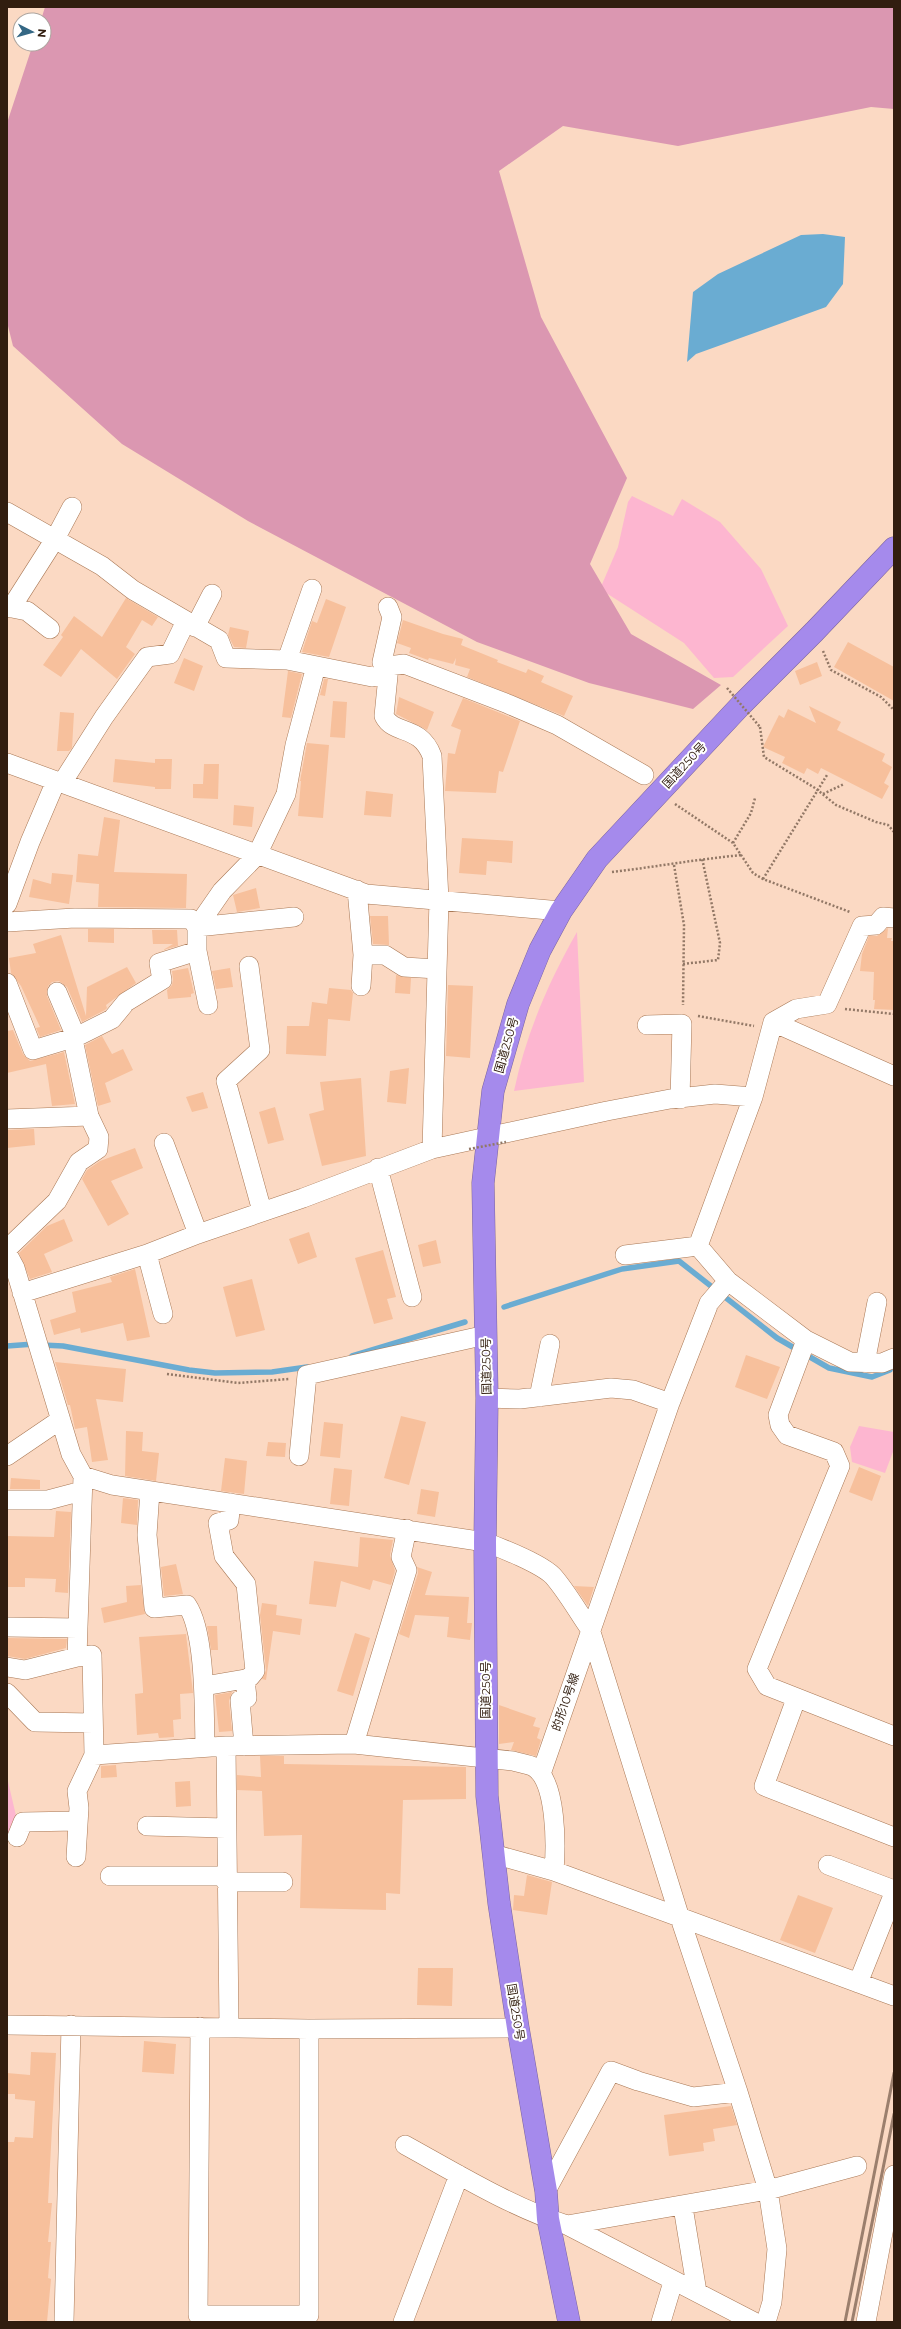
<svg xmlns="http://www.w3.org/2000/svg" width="901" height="2329" font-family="Montserrat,'Noto Sans JP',sans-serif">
<rect width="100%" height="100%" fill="#fbd9c3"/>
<path fill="#fdb6d0" d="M632 496 673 516 682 499 720 522 761 569 788 626 733 677 714 678 684 643 600 589 618 547 628 502Z
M577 932 584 1082 514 1091C526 1034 548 983 577 932Z
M859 1426 894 1432V1449L885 1473 852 1462 850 1447Z
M7 1777 17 1820 11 1837H7Z"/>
<path fill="#db97b1" d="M45 7H894V109L871 107 678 146 563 126 499 171 541 317 627 478 590 564 631 634 721 685 693 709 589 683 477 642 248 521 122 444 13 346 7 322V123L33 44H44V20H41Z"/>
<path fill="#6aacd2" d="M823 234 845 237 843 284 826 307 696 354 687 362 693 292 718 274 801 235Z"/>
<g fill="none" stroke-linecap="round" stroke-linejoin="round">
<path stroke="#6aacd2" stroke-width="5.5" d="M504 1307 622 1269 679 1261 777 1338 829 1368 872 1377 890 1370
M42 1345 63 1346 189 1370 215 1373 272 1372 307 1367
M7 1346 34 1344
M352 1356 465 1322"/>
</g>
<path fill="#f7c09c" d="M126 598 158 617 152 626 142 620 126 647 135 654 117 679 81 649 61 677 43 665 63 637 61 635 74 616 102 637Z
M326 599 346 607 329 657 302 652 312 621 317 623Z
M403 620 443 634 463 639 461 645 498 660 497 662 526 673 528 669 544 676 541 682 573 696 564 716 467 677 470 669 455 665 456 658 453 664 429 658 428 660 409 653 411 648 397 643Z
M230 627 249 631 246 648 234 647 228 635Z
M848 642 894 667V701L834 667Z
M184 658 203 666 194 691 174 683Z
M817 662 822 676 800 685 795 671Z
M288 671 302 674 291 718 282 717Z
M324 679H328L325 696 320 695Z
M399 697 434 712 427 730 396 714Z
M463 698 520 721 503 772 499 771 496 793 445 791 448 753 455 754 461 730 451 726Z
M333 701 347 702 345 738 330 737Z
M809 706 841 722 837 730 885 754 882 761 892 767 884 783 889 786 882 799 821 768 818 774 807 768 804 774 782 763 785 757 763 747 779 715 784 718 788 709 816 723Z
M60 712 74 713 72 748 69 751H57Z
M307 743 329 745 323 818 298 816 301 781H300Z
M115 759 155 763V759H172L171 789H155V787L113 782Z
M204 764H219L218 799 193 798V784H203Z
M366 791 393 794 391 817 364 815Z
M234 805 254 807 252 827 233 825Z
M104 817 120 820 114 872 187 874 186 908 98 907 99 884 76 882 78 854 98 856Z
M462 838 513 841 512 863 487 861 486 875 459 873Z
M52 873 73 875 69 904 29 897 33 879 51 884Z
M256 888 260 908 237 912 233 895Z
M370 916H388L389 945 373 944Z
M888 928 887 938H892L891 941H894V1010L874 1009 875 1000H873L874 972 860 971 862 954 869 936H877Z
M88 929H114V943L88 942Z
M152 930H177L178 946 163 950 173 944H153Z
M61 935 86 1016 87 987 127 967 136 983 106 1005 107 1008 105 1010 82 1022 67 987 59 981 52 982 48 986 47 996 61 1030 40 1037 36 1028 40 1027 21 986 11 973 9 958 36 953 33 944Z
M188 968 194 993 191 994V997L168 999 167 990 172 985 173 979 172 971Z
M230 968 233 987 216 989 212 971Z
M396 975 411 978 410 994 395 993Z
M448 985 473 986 470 1058 446 1056Z
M329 988 351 990 353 993 350 1021 328 1019 326 1056 286 1054 287 1026H309L312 1002 327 1004Z
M13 1030 23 1054 30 1061 64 1052 75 1104 52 1106 46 1064 7 1073V1031Z
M102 1036 112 1054 123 1049 133 1070 105 1083 111 1102 98 1106 85 1045Z
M409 1068 406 1104 387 1102 390 1071Z
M361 1078 366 1156 322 1166 309 1114 324 1110 320 1082Z
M203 1092 208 1108 192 1112 186 1097Z
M275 1107 284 1140 268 1144 259 1112Z
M34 1129 35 1145 7 1148V1130Z
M135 1148 143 1168 111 1181 129 1214 108 1226 82 1179 87 1170 100 1161Z
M64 1219 73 1241 44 1254 52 1272 30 1279 19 1253 47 1226Z
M309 1232 317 1257 298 1264 289 1239Z
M436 1240 441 1263 423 1267 418 1245Z
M383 1250 396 1297 387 1299 393 1319 374 1324 355 1258Z
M135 1269 150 1337 127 1341 123 1323 81 1333 80 1328 54 1335 50 1320 76 1312 72 1292 112 1282 110 1277Z
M252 1279 265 1330 236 1337 223 1287Z
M746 1355 780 1367 767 1399 735 1387Z
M55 1362 126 1369 123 1402 96 1399 108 1460 92 1462 87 1427 75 1429 70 1405H68Z
M401 1416 426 1422 409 1485 384 1478Z
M324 1422 343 1424 340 1458 320 1456Z
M126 1431 143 1432 142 1451 159 1453 156 1481 125 1476Z
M268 1442 286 1443 285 1457 266 1456Z
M225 1458 247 1461 244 1494 221 1491Z
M859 1467 881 1476 872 1501 849 1492Z
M334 1468 352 1470 349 1506 330 1504Z
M11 1478 40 1480V1489H10Z
M421 1489 439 1492 435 1517 417 1514Z
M123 1498 138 1500 137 1525 121 1523Z
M56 1511 71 1512 68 1593 55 1592 56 1579 25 1578V1587H7V1536L54 1537Z
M360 1537 393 1540 390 1555 395 1571 391 1585 373 1580 370 1590 341 1581 336 1607 309 1604 314 1561 358 1567Z
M176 1564 183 1594 164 1596 161 1567Z
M417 1567 432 1572 425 1595 469 1597 467 1623H472L470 1640 447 1637 449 1617 415 1615 409 1638 399 1634 418 1573Z
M141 1585 145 1614 104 1623 101 1608 127 1602 126 1586Z
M574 1586 594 1587 588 1606Z
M262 1603 277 1605 276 1615 302 1619 300 1635 273 1631 266 1680 262 1679 266 1670 260 1615Z
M207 1626H217L218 1650H211Z
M355 1633 370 1638 353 1696 337 1691Z
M186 1634 193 1693 180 1694 181 1719 173 1720 174 1737 159 1738 158 1733 137 1735 135 1694 143 1693V1689L139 1637Z
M7 1638 67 1639 66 1648 25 1659 7 1656Z
M232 1692 229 1701 232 1731 219 1732 215 1695Z
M499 1705 536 1718 533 1726 540 1728 537 1738 541 1740 536 1756 511 1750 514 1742 499 1744Z
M260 1756H284V1764L466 1767V1799L403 1800 400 1894 386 1893V1910L300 1908 302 1835 264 1836 262 1791 237 1790V1775L261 1777Z
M116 1765 117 1777 101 1778V1766Z
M190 1781 191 1806 176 1807 175 1782Z
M527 1875 552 1882 547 1915 513 1910 514 1895 524 1896Z
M798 1895 833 1908 815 1953 780 1940Z
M418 1968H453L452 2006 417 2005Z
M144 2041 176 2044 174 2074 142 2072Z
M31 2052 56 2053 48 2203H52L48 2242H51L48 2278 51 2279 47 2322 7 2320V2142H14L15 2137 33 2138 35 2101 15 2099V2094H7V2073L30 2075Z
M731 2106 737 2125 713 2129 715 2141 703 2143 704 2151 669 2156 664 2115Z"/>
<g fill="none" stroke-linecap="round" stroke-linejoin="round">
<g stroke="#a97855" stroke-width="20">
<path id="minor" d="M7 512 102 566 133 590 219 640 226 658 287 660 372 677 387 674
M7 607 27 611 50 629
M388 607 392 617 382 662 389 666
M11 608 55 539 72 507
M195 627 212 594
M287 660 312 589
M7 763 366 894 561 911
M62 783 104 717 147 657 170 654 186 621
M357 890 363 955 361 986
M7 904 30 842 56 781
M7 922 75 918 191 919 197 927 294 917
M363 955H385L404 967 437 969
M249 966 260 1050 226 1081 262 1211
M7 983 33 1050 76 1037 74 1044 89 1116 99 1137 98 1149 79 1162 57 1201 7 1249
M57 992 76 1037 112 1019 126 1002 162 980 159 963 197 951
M208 1005 197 951V927L222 891 257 855 286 794 295 745 316 666
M773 1022 894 1076
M647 1025 682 1024 680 1099
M7 1119 89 1116
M164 1143 198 1234
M432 1149 439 900 432 756C420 724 394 736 384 716L389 666 404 664 508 704 557 725 644 775
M378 1168 412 1297
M698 1246 753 1097 773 1022 796 1009 827 1004 862 926 876 925 883 917 894 918
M7 1253 15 1268 71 1454 83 1476 112 1485 485 1542C501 1548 541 1564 553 1576 567 1592 578 1612 590 1629L679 1915 738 2092 768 2190 777 2249 772 2302 766 2322
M147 1254 163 1314
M625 1255 698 1246 728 1281 806 1340 850 1362 882 1363 894 1358
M22 1293 147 1254 198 1234 303 1198 432 1149 607 1111 670 1099 715 1094 753 1097
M806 1340 778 1415 780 1425 787 1435 834 1452 840 1466 757 1669 767 1686 894 1736
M865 1363 877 1302
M539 1397 550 1344
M487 1398 520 1399 611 1388 633 1390 670 1403
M7 1456 60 1420
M299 1456 307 1375 486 1335
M150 1491 147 1535 154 1608 187 1605C206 1633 204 1712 205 1747
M7 1500H48L82 1491
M7 1627 78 1628
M77 1657 92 1655 94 1755 226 1746 354 1744 513 1761C519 1763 528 1764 534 1767 557 1782 556 1846 554 1871
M7 1667 25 1670 77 1657 83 1476
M204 1686 245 1679 250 1677 255 1671 246 1584 224 1556 218 1523 229 1520 231 1503
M7 1693 35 1722 93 1723
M796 1699 764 1786 894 1837
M354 1744 407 1570 401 1557 407 1529
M226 1746 229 2028
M244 1746 240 1700 247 1698 245 1679
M541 1774 670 1403 709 1303 728 1281
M147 1826 226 1828
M17 1837 23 1822 77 1821
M493 1854 554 1871 894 1996
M76 1857 79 1808 77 1791 94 1755
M828 1865 894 1890
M110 1876H226
M226 1882H283
M858 1983 894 1893
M7 2025 309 2029 518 2028
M200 2027 198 2315H309V2029
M405 2145C456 2173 511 2207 567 2225L768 2190 857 2166
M546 2191 611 2071 638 2081 693 2097 738 2092
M683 2207 697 2292
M567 2225 754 2322
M64 2322 71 2025
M403 2322 459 2175
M661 2322 673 2282
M866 2322 894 2175"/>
</g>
<g stroke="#7c649f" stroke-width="23">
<path id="highway" d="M569 2322 548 2219 546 2191 518 2028 499 1903 487 1796 485 1542 487 1398 483 1183 493 1091 518 1004 540 950 561 911 597 859 741 705 814 632 894 548"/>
</g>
<path stroke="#927866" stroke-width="2.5" stroke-dasharray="2 2" stroke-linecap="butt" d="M823 651 831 670 881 697 894 710
M760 727 764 757 815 788 836 805 876 822 888 825 894 832
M823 794 844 784
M675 804 733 843 753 873 763 879 850 912
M733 843 751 813 755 798
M674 865 684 925 683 1005
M612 872C655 867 698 859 742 855
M763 879 827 775
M683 964 718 960 720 943 702 858
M845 1009 894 1014
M698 1016 754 1026
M167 1374 238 1383 289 1379"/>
<use href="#minor" stroke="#fff" stroke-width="19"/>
<use href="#highway" stroke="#a58aec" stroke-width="22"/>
<path stroke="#9b7f6d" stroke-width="3" d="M845 2322 894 2073
M852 2322 894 2114"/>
<path stroke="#927866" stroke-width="2.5" stroke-dasharray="2 2" stroke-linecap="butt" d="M727 688 760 727
M469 1149 506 1142"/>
</g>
<g text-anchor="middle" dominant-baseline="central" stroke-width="4" stroke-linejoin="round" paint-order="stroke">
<g font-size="12" fill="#311d0f" stroke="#fff">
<text transform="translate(684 765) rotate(-47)">国道250号</text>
<text transform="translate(506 1045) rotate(-74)">国道250号</text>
<text transform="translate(486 1366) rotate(-91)">国道250号</text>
<text transform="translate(485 1690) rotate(-90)">国道250号</text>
<text transform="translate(565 1702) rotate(-71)">的形10号線</text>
<text transform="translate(516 2012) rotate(81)">国道250号</text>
</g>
</g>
<rect width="901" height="2329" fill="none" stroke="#311d0f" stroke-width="16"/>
<g transform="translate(32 32) rotate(96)"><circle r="19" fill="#ffffff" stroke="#ada59f"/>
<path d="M0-3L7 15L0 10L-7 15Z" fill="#346784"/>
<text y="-6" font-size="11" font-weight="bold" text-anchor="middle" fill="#311d0f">N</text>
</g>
</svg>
